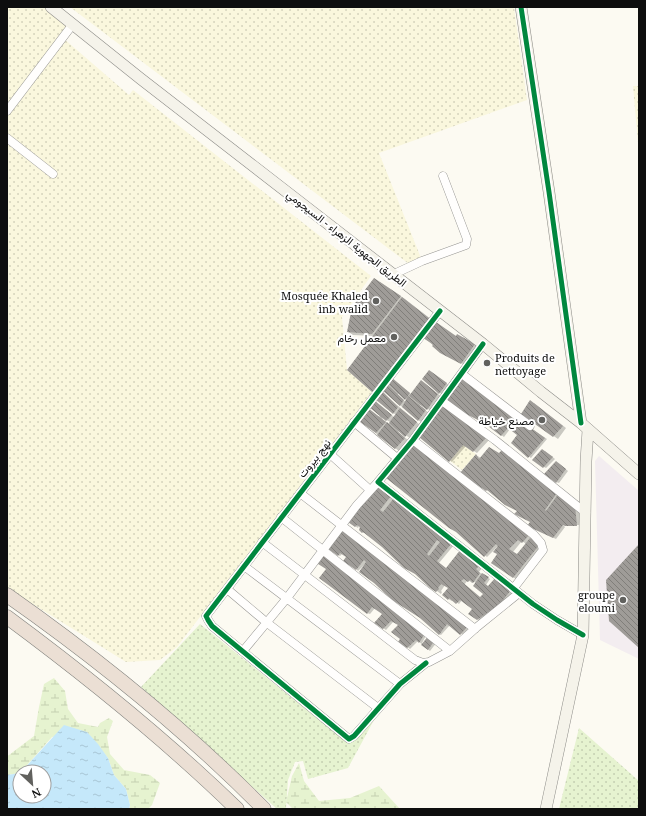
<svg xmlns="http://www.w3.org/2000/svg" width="646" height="816" font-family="'Noto Serif',Vazirmatn,serif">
<defs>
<pattern id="farmland-dots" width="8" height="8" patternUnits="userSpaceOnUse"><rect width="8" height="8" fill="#faf7dd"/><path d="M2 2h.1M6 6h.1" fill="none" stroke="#d5d3bc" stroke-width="1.8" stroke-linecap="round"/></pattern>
<pattern id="grass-dots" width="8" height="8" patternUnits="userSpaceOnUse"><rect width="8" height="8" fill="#e6f3d0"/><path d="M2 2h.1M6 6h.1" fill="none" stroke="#c4cfb1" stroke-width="1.8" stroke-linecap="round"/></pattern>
<pattern id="wetland-marsh" width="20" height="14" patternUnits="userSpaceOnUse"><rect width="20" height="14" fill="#e6f3d0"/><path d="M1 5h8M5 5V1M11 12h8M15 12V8" fill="none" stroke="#c4cfb1"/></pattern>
<pattern id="water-ripples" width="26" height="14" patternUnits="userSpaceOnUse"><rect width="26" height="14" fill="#c5e8fa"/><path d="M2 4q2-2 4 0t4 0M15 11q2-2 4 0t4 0" fill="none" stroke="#a8c6d5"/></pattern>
<pattern id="building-back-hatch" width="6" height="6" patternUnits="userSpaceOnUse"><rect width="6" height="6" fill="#9f9c98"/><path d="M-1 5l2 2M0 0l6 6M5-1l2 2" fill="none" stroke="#807e7a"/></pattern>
</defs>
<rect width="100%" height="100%" fill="#fcfaf2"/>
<path fill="#f3edf0" d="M599 456 639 491V659L600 640 595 461Z"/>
<path fill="url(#farmland-dots)" d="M7 7H51L73 24 63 38 129 95 133 90 371 276 342 317 347 370 372 392 177 647 160 660 126 662 7 588Z
M70 7H514L527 100 379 153 421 258 409 264Z
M633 86H639V154Z
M463 445 476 454 462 470 450 461Z"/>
<path fill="url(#grass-dots)" d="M200 624 349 744 374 720 348 768 308 779 303 761 295 762 288 780 286 808 285 809H277L141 687Z
M579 728 639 781V809H559Z"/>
<path fill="url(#wetland-marsh)" d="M54 678 65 691 68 709 78 723 98 727 100 723 109 718 113 721 107 737 110 754 124 770 150 775 160 783 152 805 148 809H129L130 805 126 789 114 775 108 758 87 732 52 737 20 773 7 775V756L9 755 34 736 39 707 44 684Z
M299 763 304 781 319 801 350 798 379 786 400 809H293L286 802 292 776Z"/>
<path fill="url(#water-ripples)" d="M64 725 87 732 98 744 108 758 114 775 126 789 130 805 129 809H7V775L20 773V796H44V772H21Z"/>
<path fill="#0003" fill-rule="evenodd" d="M380 282 405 299 436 323 456 337 457 335 478 347 465 365 445 355 423 337 391 378 411 394 425 384 442 397 431 411 421 404 420 406 429 413 422 423 401 406 383 388 381 391 420 425 410 438 399 431 398 432 408 440 399 451 360 421 381 416 376 402 394 417 396 415 376 399 379 395 373 392 349 370 374 336 353 335 348 332ZM399 393 407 400 406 402 397 395ZM383 418 390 422 389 424 382 419Z
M433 373 450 386 443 395 440 393Z
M534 403 566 428 558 439 522 414Z
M448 409 490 439 477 453 466 446 452 462 440 453Z
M518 420 547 439 531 458 524 453 518 435 510 429 504 437 485 423Z
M489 448 579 509 580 525H563L565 527 556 539 529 526 531 522 518 511 489 491 486 490 476 455 481 458Z
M545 451 555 459 546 468 544 467Z
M558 463 568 471 559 483 556 482Z
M378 487 454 545 439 563 446 569 461 551 482 568 479 572 490 579 486 585 489 588 496 578 514 592 482 622 470 614 474 608 462 600 459 604 453 600 452 601 448 599 450 588 445 585 441 591 442 592 441 594 437 591 365 532 364 533 362 532 359 526 358 528 355 526ZM468 580 472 583 474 582 476 583 485 594 481 599 464 585Z
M419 503 533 537 531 539 541 546 528 563 529 564 517 580 503 569 497 547 487 557 457 532ZM522 541 526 544 518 555 513 552Z
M343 531 469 628 463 635 450 625 441 635 439 634 365 564 358 571 347 557 343 553 340 556 338 555Z
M328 568 365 586 364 588 427 634 422 643H423L437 642 430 651 418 641 410 649 400 641 402 639 399 625 394 621 386 630 376 623 383 614 375 608 370 614 367 613Z"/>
<path fill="url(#building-back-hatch)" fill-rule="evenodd" d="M374 278 401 296 372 334 347 332 352 307Z
M402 297 430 319 372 392 347 370Z
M436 322 456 336 457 334 475 344 461 364 440 353 432 346 433 345 431 343 423 338Z
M429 370 447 383 439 394 422 379Z
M464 376 516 417 545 438 528 458 511 443 517 435 508 428 501 436 484 423 464 413 447 400Z
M391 377 410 393 405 400 387 383Z
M421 380 438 394 427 410 409 396Z
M387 384 404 400 400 406 382 390Z
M382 391 398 407 393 414 375 399Z
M408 396 426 410 418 421 402 407Z
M374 400 392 415 386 421 369 407Z
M530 400 563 426 553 437 521 414Z
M444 405 487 437 473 452 463 445 449 462 419 437Z
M368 408 386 422 376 433 359 421Z
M400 408 417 422 405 437 389 423Z
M387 422 405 438 395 449 377 435Z
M412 443 530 534 522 543 518 540 509 549 517 554 530 538 540 544 513 578 491 563 497 554 493 552 498 546 496 544 484 557 456 532 449 528 386 478Z
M489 447 499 453 503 449 557 493 545 510 546 511 559 493 575 505 577 526H565L563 525 553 538 527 526 530 522 514 514 517 511 505 505 487 490 486 491 460 473 476 454 479 459Z
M542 449 553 457 543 468 532 460Z
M556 461 566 469 556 483 544 474Z
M378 486 391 496 380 510 383 512 394 498 452 543 437 561 446 568 461 549 479 566 476 569 480 573 473 583 470 580 468 582 464 579 461 581 480 597 483 594 473 586 482 573 489 577 484 583 488 586 496 577 511 590 500 604 477 620 468 614 472 609 460 600 456 604 449 598 448 600 442 595 448 588 441 584 438 588 439 589 436 592 430 588 415 574 404 568 382 547 363 532 362 533 359 530 360 527 357 525 355 527 348 522ZM437 540 440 542 429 556 427 554Z
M343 529 468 626 460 635 447 624 439 635 420 618 392 600 374 583 359 572 366 562 364 560 356 570 343 561 346 557 340 553 338 556 328 549Z
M639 544V648L609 621 606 580Z
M323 553 365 589 367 587 426 632 419 643 416 640 407 648 398 642 400 639 391 632 398 625 391 621 383 629 374 623 382 614 372 607 367 614 319 578 326 569 315 562Z
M429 635 435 640 428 650 421 645Z"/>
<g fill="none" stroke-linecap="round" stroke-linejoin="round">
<g stroke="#959491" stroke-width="9">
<path id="street" d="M7 111 73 24
M7 138 53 174
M394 274 422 261 466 245 467 239 443 176
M483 344 413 440 378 482 533 604 557 620 583 635
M462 374 530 426
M442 401 495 440 586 513
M354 422 397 458
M413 440 534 535 541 543 543 550 513 589
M330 454 370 490
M300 493 475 629
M281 517 450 651
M262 542 415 660 423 663 429 662 450 651 477 627 519 593
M244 566 400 684
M227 589 266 622 378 708
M243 651 287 598 357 505 378 482
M426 663 400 684 354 736 349 739 212 626 208 620 206 616 440 311"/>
</g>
<g stroke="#8c8b87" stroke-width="12">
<path id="secondary" d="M51 7 141 79 483 344 541 392 581 423 639 474
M521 7 549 192 581 423
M546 809 583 635 586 461 588 430"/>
</g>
<g stroke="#82827e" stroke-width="15">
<path id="highway" d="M7 595C98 659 186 730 264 809
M7 617C88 677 165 739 237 809"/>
</g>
<use href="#street" stroke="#fffefd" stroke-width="8"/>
<use href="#secondary" stroke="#f5f3ea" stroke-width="11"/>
<use href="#highway" stroke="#ebdfd4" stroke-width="14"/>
<g stroke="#fff" stroke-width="8">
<path id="cycleway" d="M521 7 549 192 581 423
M483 344 413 440 378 482 533 604 557 620 583 635
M426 663 400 684 354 736 349 739 212 626 208 620 206 616 440 311"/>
</g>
<use href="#cycleway" stroke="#00873e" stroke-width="5"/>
</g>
<g fill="#61615e" stroke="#fff" stroke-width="1.5">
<circle cx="376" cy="301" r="4"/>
<circle cx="394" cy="337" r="4"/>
<circle cx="487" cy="363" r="4"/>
<circle cx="542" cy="420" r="4"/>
<circle cx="623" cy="600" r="4"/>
</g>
<g text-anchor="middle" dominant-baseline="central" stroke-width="4" stroke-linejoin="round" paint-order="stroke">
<g font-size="11" fill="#0e0e0e" stroke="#fff">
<text transform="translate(347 238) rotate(38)">الطريق الجهوية الزهراء - السيجومي</text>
<text transform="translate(314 458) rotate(-52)">نهج بيروت</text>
</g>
<g font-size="11" fill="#0e0e0e" stroke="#fff" text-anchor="end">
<text x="368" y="295">Mosquée Khaled<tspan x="368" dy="13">inb walid</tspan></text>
<text x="386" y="337">معمل رخام</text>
<text x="495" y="357" text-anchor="start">Produits de<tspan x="495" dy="13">nettoyage</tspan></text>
<text x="534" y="420">مصنع خياطة</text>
<text x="615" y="594">groupe<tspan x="615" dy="13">eloumi</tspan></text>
</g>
</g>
<rect width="646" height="816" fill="none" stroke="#0e0e0e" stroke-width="16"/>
<g transform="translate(32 784) rotate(154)"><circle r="19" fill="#ffffff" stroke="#9f9f9f"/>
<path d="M0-3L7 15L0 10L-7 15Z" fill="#61615e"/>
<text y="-6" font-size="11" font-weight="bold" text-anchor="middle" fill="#0e0e0e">N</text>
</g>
</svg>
